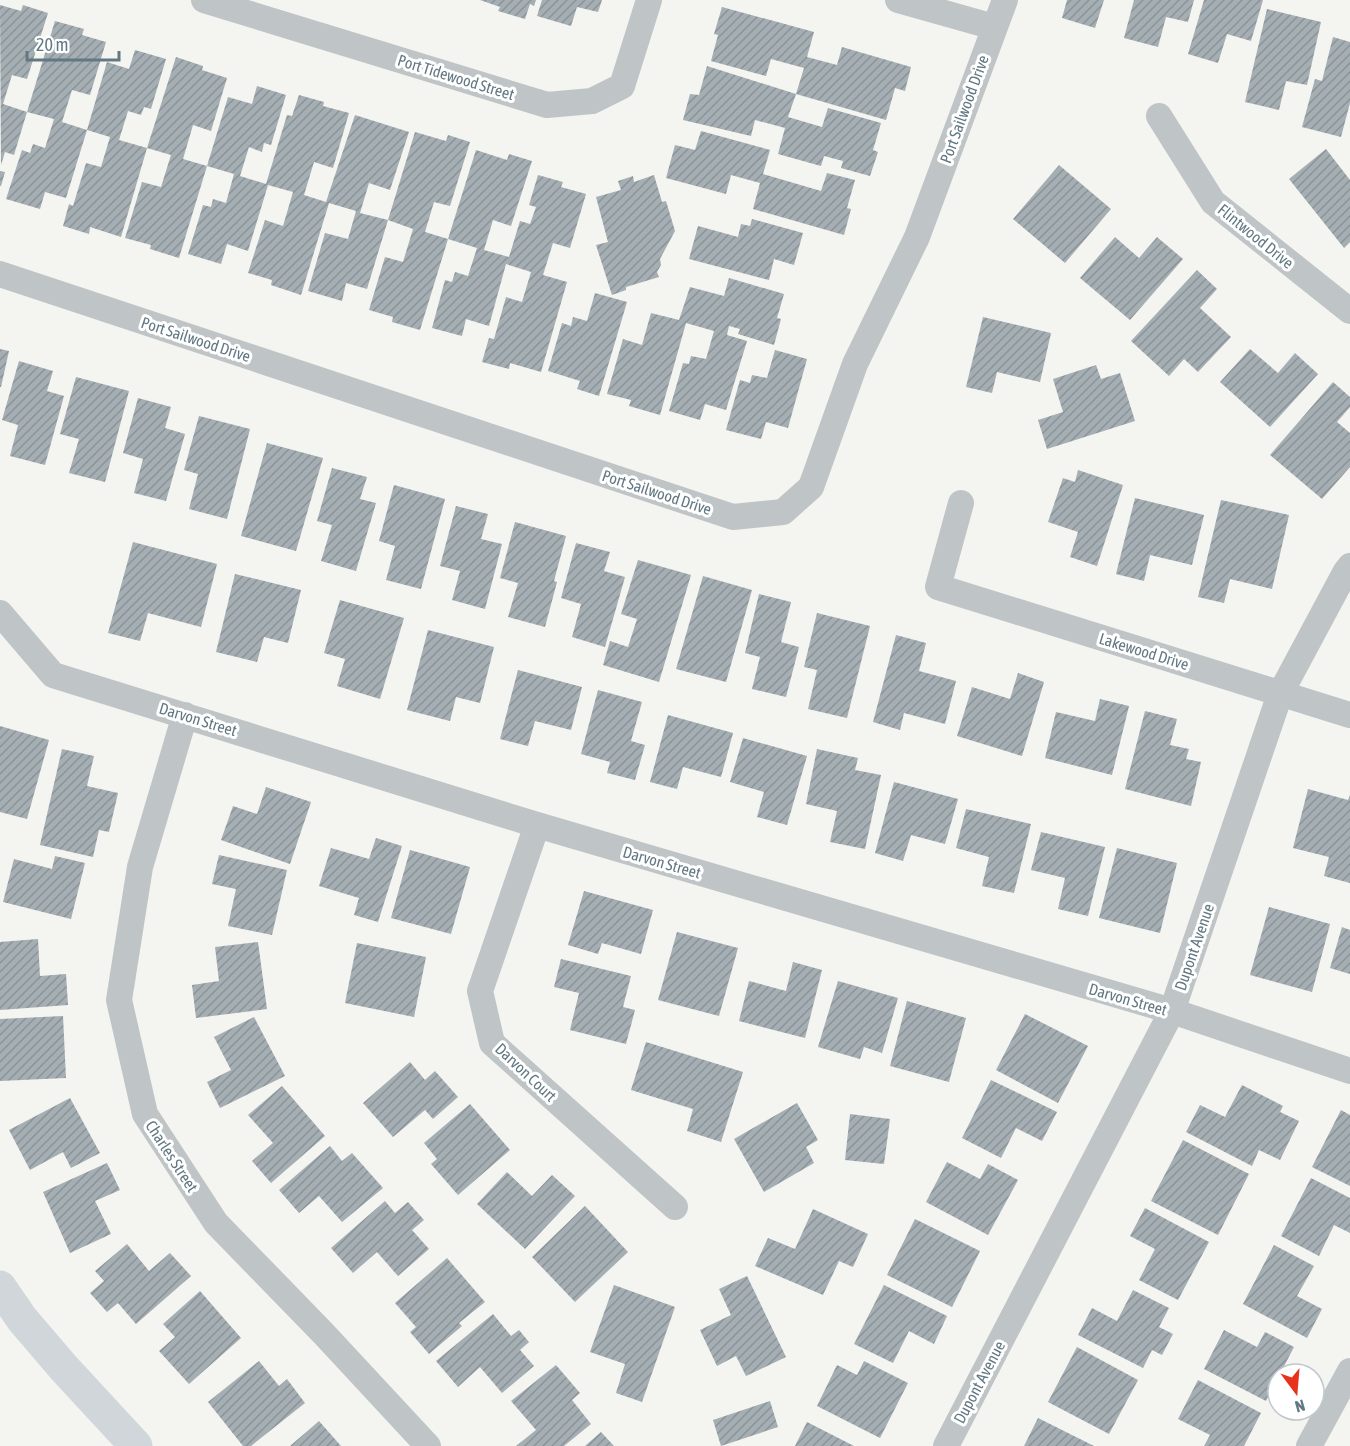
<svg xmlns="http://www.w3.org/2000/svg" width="1350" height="1446" font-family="'Asap Condensed',sans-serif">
<defs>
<pattern id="building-hatch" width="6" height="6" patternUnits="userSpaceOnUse" patternTransform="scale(1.5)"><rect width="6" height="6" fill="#a5afb3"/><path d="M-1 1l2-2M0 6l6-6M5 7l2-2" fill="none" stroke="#8a9397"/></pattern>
</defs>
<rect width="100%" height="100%" fill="#f4f4f0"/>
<path fill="url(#building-hatch)" d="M480 0H536L534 6 530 4 525 19 498 11 500 7Z
M542 0H602L598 12 577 7 571 26 537 16Z
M1067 0H1104L1095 28 1062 18Z
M1134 0H1194L1188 22 1166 17 1158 47 1124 38Z
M1204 0H1263L1251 41 1227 34 1218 63 1188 54Z
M0 5 21 11 23 5 48 13 27 79 12 75 3 104 27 112 14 155 5 152 1 165Z
M722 7 814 32 807 57 837 65 842 47 911 67 905 91 895 88 886 120 796 94 804 68 771 59 766 76 711 61 718 35 714 34Z
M1267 9 1321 22 1307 85 1286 81 1279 110 1245 102Z
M55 21 84 29 82 35 106 42 90 95 72 90 62 122 87 130 107 62 129 69 135 50 166 59 151 109 144 107 141 115 128 111 119 140 147 148 121 237 90 227 89 234 63 226 69 204 73 206 86 163 101 167 110 137 87 130 66 198 45 192 40 209 6 199 22 150 30 153 33 144 45 148 54 119 27 112Z
M1333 37 1350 42V103L1341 137 1302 127 1315 79 1322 81Z
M176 57 203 66 202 70 227 78 211 131 193 125 183 159 207 166 179 258 150 249 151 245 125 238 142 182 161 187 171 155 147 148Z
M707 66 796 94 788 117 822 127 828 108 881 123 873 150 878 152 870 176 841 168 843 161 824 156 821 166 778 154 785 128 755 120 751 136 683 120 690 94 699 95Z
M257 86 286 95 271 145 264 143 262 152 249 147 240 176 266 184 287 115 292 116 299 95 324 102 323 106 349 113 333 168 314 162 304 195 326 202 355 115 409 132 390 190 369 183 360 213 388 220 367 289 346 283 342 301 308 291 325 233 348 239 356 211 329 203 301 295 271 285 272 280 248 273 265 220 283 226 293 192 268 185 248 251 227 244 221 264 188 254 203 205 211 207 213 199 226 203 234 174 207 166 228 97 252 104Z
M701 131 770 150 763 174 821 191 827 173 855 180 847 208 851 209 844 235 753 209 760 183 731 175 726 194 666 178 675 145 695 150Z
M415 132 446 141 448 135 470 142 450 206 434 202 425 232 448 239 420 330 392 322 393 317 369 310 385 257 403 262 413 229 388 220Z
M1326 149 1350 180V242L1344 248 1289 179Z
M476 150 507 160 509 154 532 161 511 226 493 220 484 250 509 257 520 221 530 224 536 207 529 205 538 175 563 182 561 187 586 194 570 248 553 243 543 275 567 282 541 372 510 363 509 369 482 362 489 338 494 339 506 297 522 302 531 272 506 264 489 326 466 319 462 336 432 328 445 280 452 282 455 272 468 276 477 248 448 239Z
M1059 165 1111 209 1065 263 1013 219Z
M0 171 5 172 1 186H0Z
M654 175 662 202 666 201 675 231 660 259 661 265 657 272 659 277 626 287V290L612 295 596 245 608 242 596 197 621 190 618 181 633 176 634 182Z
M752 219 803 233 794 265 774 259 769 280 689 259 698 226 738 237 741 224 750 226Z
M1115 237 1139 258 1157 237 1183 259 1130 320 1080 278Z
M1197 270 1217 289 1200 308 1231 337 1198 372 1184 359 1169 376 1131 341Z
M729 278 784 294 777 318 781 319 774 345 738 334 740 329 729 326 727 335 747 341 726 410 705 404 700 420 669 411 683 363 689 364 691 356 706 359 714 331 686 323 660 415 629 406 631 400 607 394 623 339 642 345 651 313 679 320 690 287 724 296Z
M595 293 627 302 599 396 577 389 580 381 548 371 562 323 571 326 573 317 587 321Z
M983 317 1051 333 1040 382 997 372 992 393 966 387Z
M0 349 9 351 1 387H0Z
M1250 349 1278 373 1295 353 1318 374 1270 427 1220 382Z
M775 350 807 359 788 428 766 422 761 439 726 430 740 380 750 383 752 375 767 378Z
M19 361 53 371 47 391 64 396 45 465 10 456 18 425 2 420Z
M1096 365 1101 379 1120 373 1135 421 1047 449 1038 420 1063 412 1053 379Z
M76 377 129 391 105 482 69 473 79 439 60 434Z
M1333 382 1350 397V407L1337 422 1350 433V467L1322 499 1270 455Z
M138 398 171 407 165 428 185 434 166 501 134 493 143 459 123 453Z
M199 416 250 429 227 519 189 509 198 474 184 470Z
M267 443 323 458 296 551 241 536Z
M332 468 367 477 360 499 376 503 356 571 321 561 332 525 317 521Z
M1078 470 1123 485 1097 566 1070 557 1078 532 1048 522 1063 478 1075 482Z
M394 485 445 499 421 589 386 580 395 546 379 541Z
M1135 498 1204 515 1192 565 1150 555 1144 581 1116 574Z
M1221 500 1289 515 1272 589 1230 579 1224 603 1198 597Z
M456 506 488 514 481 539 502 544 485 609 452 600 460 571 440 566Z
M515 522 566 536 554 581 557 582 545 627 508 617 518 583 500 578Z
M133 542 217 564 201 627 148 613 140 641 108 633Z
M576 543 610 552 604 571 625 577 605 647 572 637 581 604 561 598Z
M638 560 691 575 659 682 603 665 610 641 628 647 637 619 621 614Z
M235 574 301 590 288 643 264 637 257 662 216 652Z
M703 576 752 590 726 682 676 669Z
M759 594 791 602 781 642 799 647 786 697 752 689 760 657 745 653Z
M340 600 404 618 380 699 337 686 345 659 324 653Z
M817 613 870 626 847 718 808 709 817 670 804 667Z
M428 630 494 647 480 703 456 697 450 721 407 710Z
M896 635 926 643 919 671 956 681 945 724 904 713 900 730 873 722Z
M518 670 582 687 571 730 535 721 528 746 500 739Z
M1018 673 1044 682 1022 756 957 736 972 687 1010 699Z
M598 690 642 702 631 741 645 745 635 780 607 773 610 762 581 754Z
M1100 699 1129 706 1112 775 1045 758 1056 712 1095 721Z
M1145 711 1177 719 1170 745 1189 749 1186 759 1201 762 1191 806 1125 789Z
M668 715 733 733 721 777 683 767 677 789 650 782Z
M0 726 49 740 27 819 0 812Z
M743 738 807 756 787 825 757 817 764 792 730 782Z
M62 749 94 756 87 786 118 793 109 832 99 830 93 857 40 845Z
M817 749 858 758 855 770 881 775 865 849 830 842 837 811 806 804Z
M894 782 958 799 945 844 911 835 903 861 875 853Z
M266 787 311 802 290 864 221 840 233 806 257 814Z
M1308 789 1348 800 1350 795V883L1324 876 1329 857 1293 848Z
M966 809 1031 824 1014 893 982 886 989 857 956 848Z
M1041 832 1105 847 1088 916 1058 909 1065 878 1031 870Z
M376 838 402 846 378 922 354 915 359 898 319 886 331 848 369 859Z
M1117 848 1177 863 1160 933 1099 918Z
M410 850 470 867 451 934 391 918Z
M219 855 287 870 272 935 228 926 236 889 212 884Z
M55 856 85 863 71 919 3 902 14 859 52 869Z
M584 891 653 910 641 954 602 943 598 954 568 945Z
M1269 907 1330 924 1312 992 1250 975Z
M1342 927 1350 930V974L1330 968Z
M677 932 738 948 719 1016 658 1000Z
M38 939 40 976 66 974 68 1005 0 1010V942Z
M258 942 267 1009 196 1018 192 985 219 981 215 947Z
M357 943 426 957 414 1017 345 1003Z
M561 959 631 976 623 1007 635 1010 626 1044 570 1030 579 993 554 987Z
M793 962 822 970 805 1038 739 1021 749 981 786 991Z
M838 981 898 998 882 1053 864 1047 860 1059 818 1047Z
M907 1001 966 1018 949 1082 890 1066Z
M1025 1014 1088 1046 1058 1103 996 1070Z
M63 1016 66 1078 0 1081V1019Z
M254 1017 285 1076 220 1108 207 1082 231 1070 214 1037Z
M646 1042 743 1072 721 1142 687 1131 693 1109 631 1090Z
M410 1062 425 1080 435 1071 458 1097 433 1119 425 1110 393 1137 363 1103Z
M991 1080 1057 1112 1042 1141 1016 1128 1001 1158 962 1138Z
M1242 1085 1283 1106 1280 1112 1299 1121 1280 1160 1259 1150 1252 1166 1186 1132 1200 1105 1225 1117Z
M282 1086 325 1136 271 1183 252 1161 273 1143 248 1115Z
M70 1098 100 1153 71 1168 63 1152 30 1170 9 1130Z
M797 1103 818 1140 806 1147 814 1163 764 1192 734 1139Z
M470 1104 510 1150 458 1195 431 1164 437 1159 424 1143Z
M1341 1110 1350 1115V1186L1312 1167Z
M850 1114 890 1119 884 1164 845 1160Z
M1183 1140 1249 1174 1218 1235 1151 1201Z
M330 1146 342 1161 352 1153 383 1188 342 1222 319 1196 299 1213 279 1190Z
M947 1162 980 1179 988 1164 1018 1180 988 1235 926 1202Z
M107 1163 120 1190 95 1201 111 1234 70 1253 43 1192Z
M507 1172 532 1196 552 1175 575 1196 525 1249 477 1204Z
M1311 1178 1350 1198V1233L1334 1225 1319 1256 1281 1236Z
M385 1201 395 1213 408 1202 424 1220 412 1230 429 1249 398 1276 377 1252 353 1273 331 1248Z
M585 1206 628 1252 575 1302 532 1257Z
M1145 1208 1209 1242 1178 1300 1139 1280 1155 1249 1130 1236Z
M813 1209 868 1234 853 1267 839 1261 823 1295 755 1266 768 1238 795 1249Z
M915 1219 980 1251 952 1307 887 1275Z
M127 1244 149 1271 170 1253 191 1276 136 1324 118 1303 107 1312 90 1293 104 1281 95 1271Z
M1274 1245 1314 1266 1297 1296 1322 1309 1307 1338 1243 1304Z
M447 1258 485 1302 459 1323 462 1326 429 1354 410 1332 416 1327 395 1303Z
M747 1276 786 1357 746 1376 736 1356 717 1366 700 1330 731 1315 719 1289Z
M614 1285 675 1307 642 1402 616 1393 625 1364 590 1352Z
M884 1285 947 1316 934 1344 909 1331 893 1363 854 1344Z
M1133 1290 1169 1308 1159 1327 1173 1334 1162 1355 1152 1350 1143 1368 1078 1335 1092 1308 1117 1321Z
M200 1291 241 1338 189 1384 159 1351 175 1337 163 1324Z
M493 1314 511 1336 519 1330 529 1342 520 1350 534 1366 502 1393 480 1367 458 1387 436 1361Z
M1224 1330 1257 1347 1265 1332 1294 1347 1280 1374H1278V1377L1266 1401 1204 1369Z
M1077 1347 1138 1380 1109 1434 1048 1402Z
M259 1361 279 1386 287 1379 305 1403 251 1446H243L208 1402Z
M864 1361 908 1383 880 1438 817 1406 837 1365 857 1375Z
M556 1365 580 1393 572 1400 591 1424 564 1446H516L536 1430 511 1401Z
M1198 1380 1261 1413 1244 1446H1204L1210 1435 1178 1419Z
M770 1401 778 1427 721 1446 713 1420Z
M1038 1418 1094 1446H1024Z
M319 1421 341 1446H290Z
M807 1422 854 1446H795Z
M601 1432 614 1446H585Z"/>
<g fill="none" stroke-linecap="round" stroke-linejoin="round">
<path stroke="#bfc4c6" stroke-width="26" d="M204 0 547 105 592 101 622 86 649 0
M898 0 994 27
M1159 116 1213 202 1350 311
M0 274 733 517 783 512 811 487 855 364 917 237 1005 0
M961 503 938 587 1350 715
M0 613 53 675 537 825 1172 1011 1350 1071
M185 715 140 867 119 1000 145 1114 216 1223 323 1333 428 1446
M537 825 480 991 492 1043 675 1207
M946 1446 1172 1011 1280 694 1346 571 1350 566
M1309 1446 1350 1371"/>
<path stroke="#d0d6da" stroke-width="33" d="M0 1287 22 1319 63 1367 136 1446"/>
</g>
<g text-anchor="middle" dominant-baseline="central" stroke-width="6" stroke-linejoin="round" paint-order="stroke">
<g font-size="16" fill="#627882" stroke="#fff">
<text transform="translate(456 77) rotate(17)">Port Tidewood Street</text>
<text transform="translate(964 109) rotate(-70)">Port Sailwood Drive</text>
<text transform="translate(1256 236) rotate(39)">Flintwood Drive</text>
<text transform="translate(196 339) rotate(18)">Port Sailwood Drive</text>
<text transform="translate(657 492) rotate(18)">Port Sailwood Drive</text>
<text transform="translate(1144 651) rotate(17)">Lakewood Drive</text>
<text transform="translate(198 719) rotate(17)">Darvon Street</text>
<text transform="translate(662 862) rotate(16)">Darvon Street</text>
<text transform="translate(1194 947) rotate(-71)">Dupont Avenue</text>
<text transform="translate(1128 999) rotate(16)">Darvon Street</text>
<text transform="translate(526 1072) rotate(43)">Darvon Court</text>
<text transform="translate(172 1156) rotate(57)">Charles Street</text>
<text transform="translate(979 1382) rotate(-62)">Dupont Avenue</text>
</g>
</g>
<g transform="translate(1296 1392) rotate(164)"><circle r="28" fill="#ffffff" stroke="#c0c9cd" stroke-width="1.5"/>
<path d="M0-4.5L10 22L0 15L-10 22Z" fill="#e9321b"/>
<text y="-9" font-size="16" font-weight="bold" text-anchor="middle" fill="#627882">N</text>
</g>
<path d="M27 51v9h92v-9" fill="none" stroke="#627882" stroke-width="3"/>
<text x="36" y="51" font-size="18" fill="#627882" stroke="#ffffff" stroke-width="4.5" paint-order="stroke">20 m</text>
</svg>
